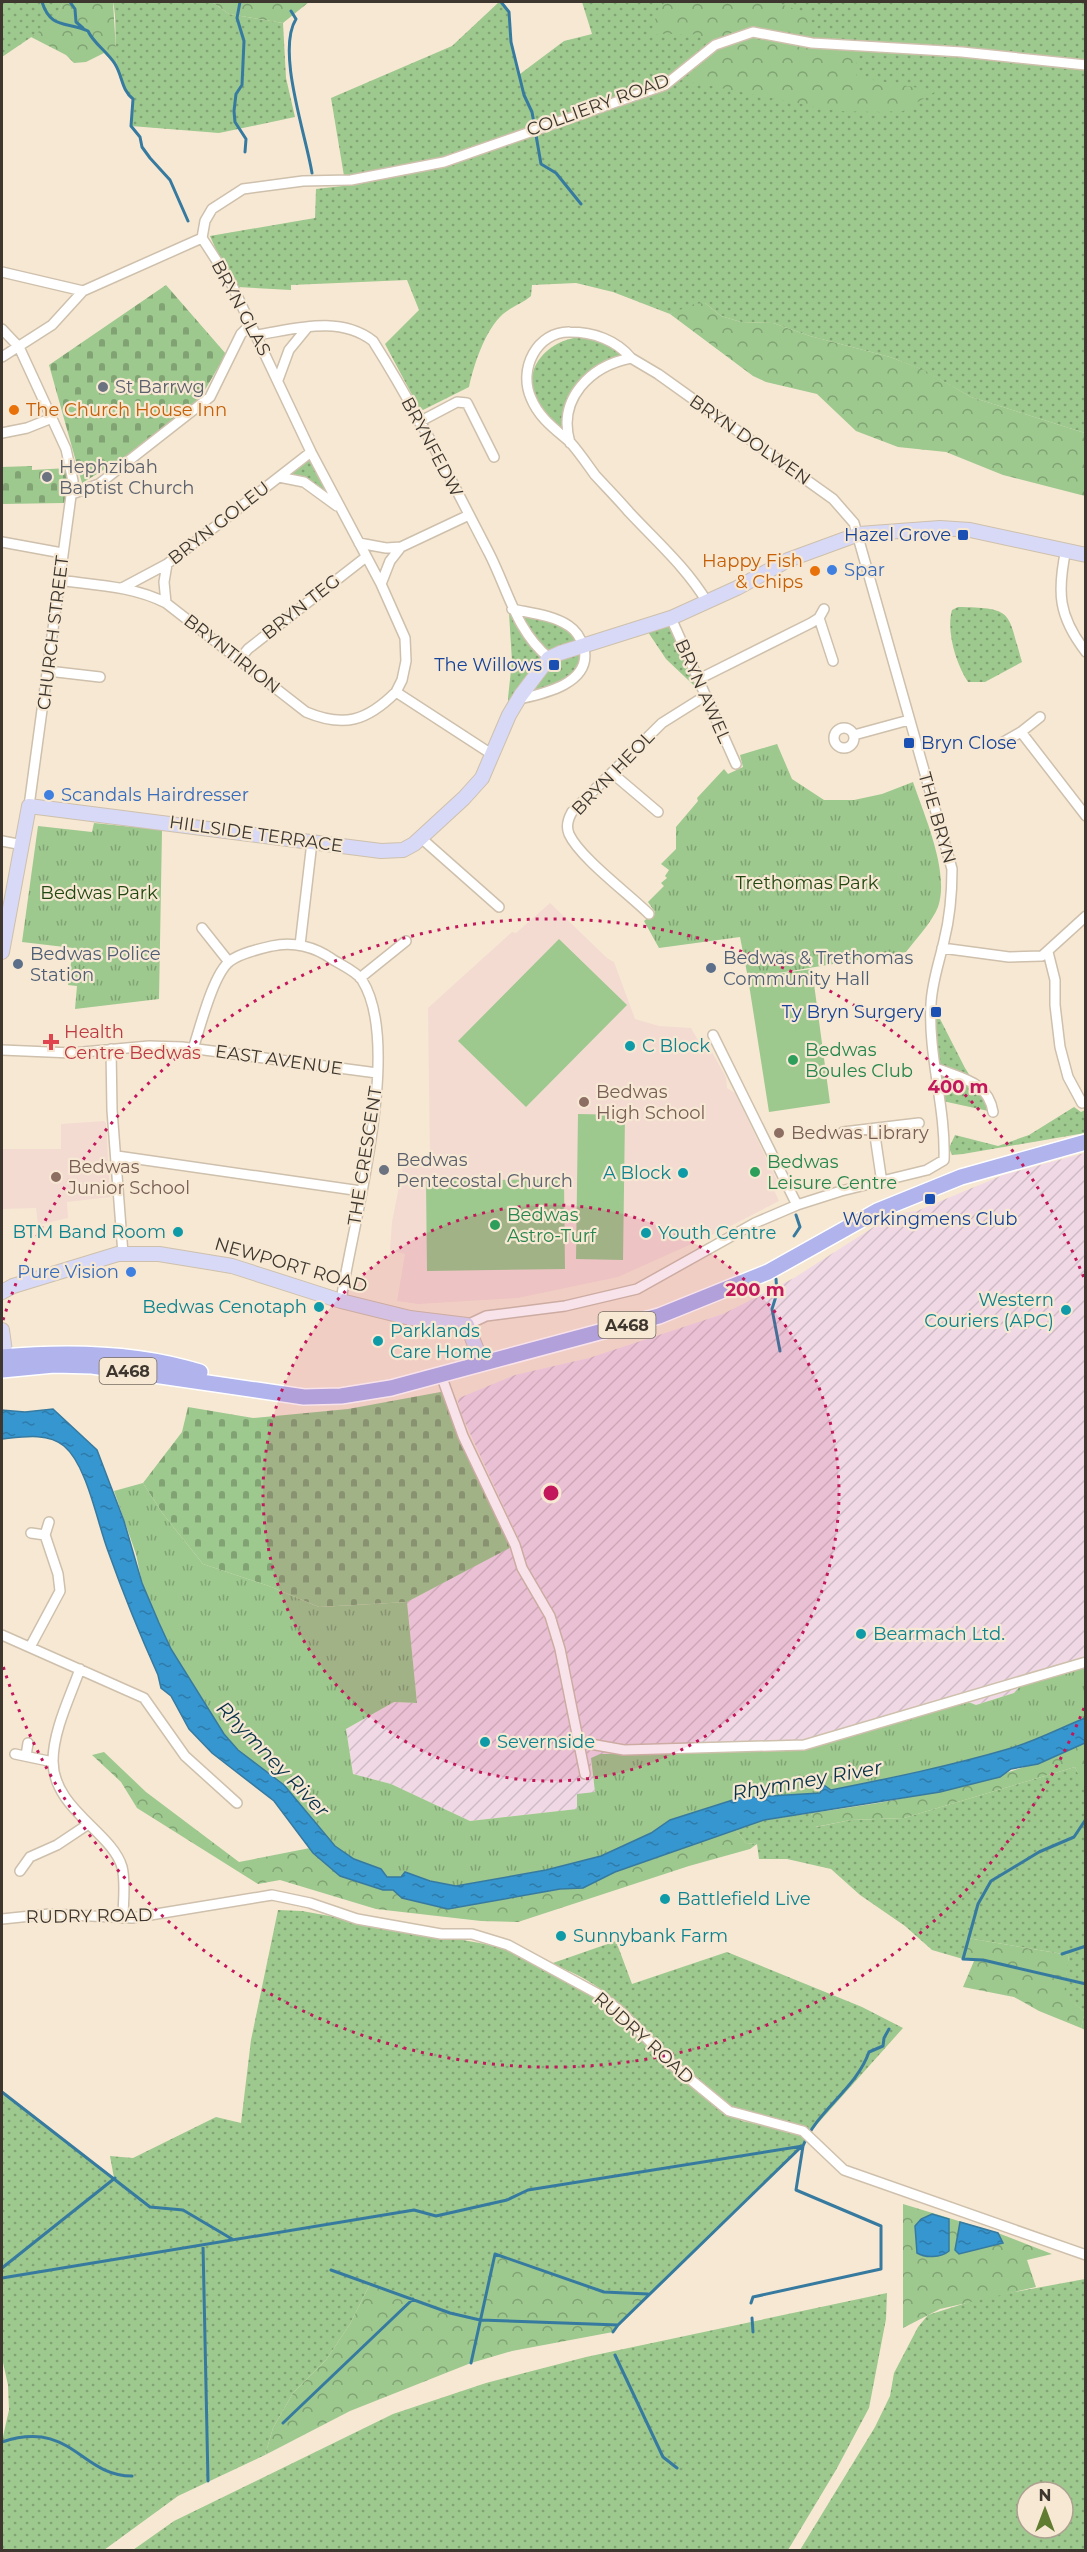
<svg xmlns="http://www.w3.org/2000/svg" width="1087" height="2552" font-family="Montserrat,sans-serif">
<defs>
<pattern id="industrial-furrows" width="10" height="10" patternUnits="userSpaceOnUse" patternTransform="scale(1.5)"><rect width="10" height="10" fill="#f0d9e5"/><path d="M-1 1l2-2M0 10L10 0M9 11l2-2" fill="none" stroke="#cfbbc5"/></pattern>
<pattern id="grass-dots" width="8" height="8" patternUnits="userSpaceOnUse" patternTransform="scale(1.5)"><rect width="8" height="8" fill="#9dc88e"/><path d="M2 2h.1M6 6h.1" fill="none" stroke="#81a374" stroke-width="1.8" stroke-linecap="round"/></pattern>
<pattern id="forest-crowns" width="20" height="18" patternUnits="userSpaceOnUse" patternTransform="scale(1.5)"><rect width="20" height="18" fill="#9dc88e"/><path d="M2 6a3 3 0 1 1 6 0M12 15a3 3 0 1 1 6 0" fill="none" stroke="#81a374"/></pattern>
<pattern id="cemetery-stones" width="16" height="16" patternUnits="userSpaceOnUse" patternTransform="scale(1.5)"><rect width="16" height="16" fill="#9dc88e"/><path d="M2 7V4a2 2 0 0 1 4 0v3zM10 15v-3a2 2 0 0 1 4 0v3z" fill="#81a374"/></pattern>
<pattern id="park-tufts" width="24" height="20" patternUnits="userSpaceOnUse" patternTransform="scale(1.5)"><rect width="24" height="20" fill="#9dc88e"/><path d="M3 7l-1-3M5 7V3M7 7l1-3M15 17l-1-3M17 17v-4M19 17l1-3" fill="none" stroke="#81a374"/></pattern>
<pattern id="water-ripples" width="26" height="14" patternUnits="userSpaceOnUse" patternTransform="scale(1.5)"><rect width="26" height="14" fill="#3596d0"/><path d="M2 4q2-2 4 0t4 0M15 11q2-2 4 0t4 0" fill="none" stroke="#2e7ba9"/></pattern>
</defs>
<rect width="100%" height="100%" fill="#f7e8d3"/>
<path fill="url(#industrial-furrows)" d="M1085 1153V1666L1022 1684 1014 1693 976 1705 966 1701 799 1748 737 1752 600 1754 591 1763 595 1792 578 1809 470 1821 391 1784 353 1774 346 1729 394 1702 417 1703 407 1602 520 1542 462 1416 458 1402 459 1398 515 1375 589 1358 723 1314 794 1278 894 1214 917 1211 1003 1175Z"/>
<path fill="#f3dbd2" d="M550 903 607 958 614 962 635 1019 659 1026 691 1028 699 1042 707 1043 726 1077 727 1088 735 1093 780 1187 774 1190 779 1201 725 1229 618 1277 518 1298 418 1304 397 1301 405 1254 390 1250 392 1222 405 1157 430 1160 428 1008 512 932 516 933Z
M104 1121 106 1123 110 1197 67 1202 68 1218 38 1225 36 1208 2 1209V1149H61V1124Z"/>
<path fill="url(#grass-dots)" fill-rule="evenodd" d="M2 2H63L55 21 2 57Z
M113 2H212L229 14 283 23 286 78 295 117 219 133 131 126 133 99C107 76 120 32 113 2Z
M499 2 509 12 511 42 520 74 564 41 592 34 582 2H1085V433L971 397 923 370 890 357 810 336 773 323 741 322 721 316 705 303 670 314 613 292 576 283 532 285 531 296C523 303 511 307 503 314 485 330 474 364 469 387L423 410 418 406 385 344 419 310 407 280 291 285V290L238 287 222 263 210 236 315 218 316 189 351 185V177L344 176 331 98 452 46Z
M581 337 612 346 622 354 581 378 565 405 561 431 556 428C551 417 540 409 535 397 522 366 551 339 581 337Z
M311 452 341 510 322 494 284 477Z
M508 597 512 609 568 625 585 652 575 676 519 699 509 715 508 698 512 661Z
M958 607C1015 608 1007 612 1022 662L985 682H968C956 664 946 631 952 610Z
M671 618 705 696 666 659 644 626Z
M930 1012 938 1015 965 1068 993 1112 938 1100Z
M1074 1107 1081 1112 1085 1110V1133L963 1154 952 1155 949 1148 955 1135 998 1146 1029 1135Z
M1075 1767 1086 1790 1085 2030 1081 2028 1085 2012 1063 1995 1069 1955 967 1938 963 1959 932 1950 905 1926 860 1895 831 1869 787 1859H759L757 1844 746 1843 735 1829 764 1820 811 1813 816 1827 851 1820 904 1818Z
M278 1910 302 1911 496 1946 520 1956 591 1995 707 2100 742 2121 794 2131 805 2139 803 2146 649 2295 604 2292 495 2255 480 2320 450 2313 370 2284 350 2324 326 2360 293 2393 273 2428 265 2455 178 2496 104 2550H2V2441L9 2410 8 2385 2 2358V2092L114 2178 110 2156 133 2158 216 2117 241 2123 251 2040Z
M616 1941 632 1984 727 1952 862 2007 903 2028 812 2130C784 2120 749 2119 725 2102 661 2059 627 1987 550 1964Z
M1085 2279V2550H800L875 2427 890 2396 894 2373 918 2327 928 2315 982 2298ZM1027 2492H1063V2528H1027Z
M887 2293 886 2319 869 2408 836 2470 788 2550H133L174 2521 393 2414 486 2383 586 2357Z"/>
<path fill="url(#forest-crowns)" d="M63 2H113L117 67 104 53 86 62 74 63 66 55 31 37 55 20Z
M212 2H309L283 23 229 14Z
M665 2H773L811 14 812 33C775 29 744 27 710 42L697 34H651L658 10Z
M753 39 816 47 857 49 856 77 936 91 903 111 877 112 837 111 691 82 692 72C711 54 725 42 753 39Z
M705 303 721 316 741 322 773 323 810 336 890 357 924 370 971 397 1085 433V496L1003 475 946 452 898 447 856 431 817 394 766 382 753 376 670 314 694 304Z
M1085 1743V1790L1075 1767 904 1818 851 1820 815 1827 811 1813C908 1800 996 1783 1085 1743Z
M104 1752 146 1792 239 1862 310 1848 340 1876 383 1890 393 1889 448 1909 560 1889 583 1888 615 1872 735 1829 746 1843 757 1844 750 1849 689 1866 518 1922 481 1921 376 1909 280 1880 258 1884 137 1808 121 1782 92 1755Z
M967 1938 1069 1955 1064 1995 1085 2012 1081 2028 1039 2011 1014 1997 963 1987 974 1961 963 1959Z
M903 2204 998 2233 1052 2254 1027 2260 1036 2287 940 2309 903 2328Z
M495 2254 604 2292 649 2295 613 2332 512 2351 471 2363 350 2411 265 2455 273 2428 293 2393 326 2360 350 2324 370 2284 450 2313 480 2320Z"/>
<path fill="url(#cemetery-stones)" d="M166 285 226 354 199 400 130 454 82 483 49 365Z
M32 466V470L68 468 69 490 65 503 2 504V467Z
M446 1391 515 1545 407 1602 319 1607 269 1586 203 1564 163 1514 143 1483 182 1432 188 1407 253 1418 348 1409Z"/>
<path fill="url(#park-tufts)" d="M777 744 792 779 824 800H854L882 794 913 782C924 815 950 872 938 907 932 922 916 939 906 952L748 978 740 937 659 948 644 921 655 912 648 902 664 886 661 883 667 878 665 876 669 870 661 864 676 849V827L698 801 697 798 724 769 728 774 743 767 740 755Z
M94 823 162 830 159 999 75 1009 77 986 68 985 73 948 22 942 38 826 92 832Z
M143 1483 163 1514 203 1564 269 1586 319 1607 407 1602 417 1703 394 1702 346 1729 353 1774 391 1784 470 1821 577 1809V1794L595 1792 591 1758 600 1754 737 1752 799 1748 966 1701 976 1705 1014 1693 1022 1684 1085 1666V1718C1060 1728 1034 1742 1008 1749 950 1766 891 1778 831 1790L824 1785 821 1793 739 1798 670 1820 651 1833 601 1856 546 1870 456 1886 430 1881 405 1872 401 1877H387L381 1869 354 1859 335 1846 284 1785 238 1750 224 1734 171 1649 159 1623 142 1583 136 1554 114 1491Z"/>
<path fill="#9dc88e" d="M559 939 627 1005 526 1107 458 1041Z
M812 969 830 1103 769 1112 748 978Z
M578 1114 625 1115 623 1260 576 1259Z
M564 1179 565 1269 427 1271 426 1181Z"/>
<path fill="url(#water-ripples)" stroke="#377aa0" stroke-width="1.5" d="M53 1409 97 1450 124 1521 142 1583 159 1623 171 1649 224 1734 238 1750 284 1785 335 1846 354 1859 381 1869 387 1877H401L405 1872 430 1881 456 1886 546 1870 601 1856 651 1833 670 1820 739 1798 820 1793 824 1785 831 1790C891 1778 950 1766 1008 1749 1034 1742 1060 1728 1085 1718V1743L1038 1764 1011 1769 1000 1777 940 1792 764 1820 615 1872 583 1888 560 1889 448 1909 402 1898 393 1890H383L340 1876 313 1853 274 1801 212 1753 189 1729 171 1696 161 1688 158 1675C140 1635 123 1593 108 1551 97 1522 87 1465 64 1446 48 1432 21 1437 2 1439V1410L25 1412Z
M932 2214 949 2219V2251C941 2258 925 2258 917 2253L915 2226 921 2219Z
M960 2222 998 2233 1003 2243 959 2254 955 2250Z"/>
<g fill="none" stroke-linecap="round" stroke-linejoin="round">
<path stroke="#377aa0" stroke-width="3" d="M42 2C51 30 67 21 88 31 94 44 107 51 115 64 123 77 121 89 133 99L131 126 140 137 142 147 150 158 170 180 188 221
M70 2 75 9 76 22 83 28
M240 2 237 18 244 41 242 85 236 94 234 111 235 122 246 139 245 152
M501 2 509 12 511 42 524 95 532 112 541 164 556 173 581 204
M291 11 296 19C276 51 306 135 312 173
M794 1236 800 1227 796 1215
M776 1279 777 1293 772 1309 780 1351
M1086 1819 1074 1837 1039 1852 991 1881 978 1904 963 1959 983 1960 1086 1984
M1062 1954 1086 1946
M2 2092 150 2207 183 2210 232 2239
M203 2245 208 2481
M2 2268 115 2178
M331 2270 450 2313 480 2320 618 2325 801 2147
M2 2278 414 2210 436 2216 507 2200 528 2190 803 2146C817 2110 856 2089 869 2052L883 2046 884 2038 889 2029
M751 2303 753 2297 881 2269V2226L796 2190 803 2146
M752 2318 753 2332
M613 2332 618 2325
M615 2355 663 2457 677 2468
M471 2363 495 2254 604 2292 648 2294
M283 2423 413 2299
M2 2442C72 2419 80 2476 132 2476"/>
<g stroke="#cec0ac" stroke-width="12">
<path id="street" d="M202 238 205 221 212 209 243 189 303 181 351 180 444 162 665 85 715 45 753 32 812 43 962 52 1086 65
M202 238 231 283 311 452 381 584 405 638 406 661 402 680 396 692 493 755
M2 272 83 291
M2 329 19 347 66 449 73 481 29 806
M257 335C296 329 339 315 373 341 416 409 452 482 489 553 508 590 516 631 549 658
M2 357 52 325 83 291 202 238
M631 358C616 340 593 332 570 332 537 331 518 369 531 398 539 418 555 429 570 442 579 452 587 464 595 475 606 487 618 499 629 512 656 541 686 567 707 602
M278 380 289 350 307 328
M419 422 457 402 467 403 494 457
M2 433 27 428 52 418
M279 477 304 482 337 506
M72 494 99 484 210 397 241 334 251 324
M2 542 62 553
M359 543 386 548 401 547 469 515
M1066 549C1057 592 1058 616 1086 652
M58 580C95 585 133 586 166 603L306 712C344 728 367 721 396 692
M381 584 390 561 401 547
M122 588 167 564 311 452
M166 603 164 582 167 564
M512 609C530 613 553 615 569 626 577 631 581 639 584 648 592 684 542 694 519 699
M671 618 736 764
M819 618 833 661
M239 660 248 649 366 557
M48 671 100 677
M699 679 811 623 819 618 824 609
M834 738a10 10 0 1 1 20 0a10 10 0 1 1-20 0Z
M1021 732 1086 816
M854 735 909 720
M1000 744 1021 732 1040 717
M612 773 658 812
M421 838 499 907
M2 841 23 845
M649 914C629 894 580 858 569 834 566 827 568 819 572 812L662 723 705 696
M202 928 229 962
M300 945 312 842
M942 948 1009 957 1042 956 1086 916
M1048 952 1055 980V1005L1060 1047 1068 1077 1082 1103
M360 978 406 941
M713 1035 797 1205
M111 1049 112 1110 123 1254
M193 1049C200 1028 213 974 230 961 241 953 259 949 272 946 293 941 315 947 332 959 341 965 356 971 362 980 404 1046 352 1225 341 1301
M2 1050 72 1053 149 1046 182 1047 377 1073
M936 1068C962 1079 988 1081 993 1112
M874 1129 882 1183
M843 1132 919 1123
M117 1156 361 1191
M467 1325 486 1316 565 1306 637 1289 755 1223 797 1205 841 1191 927 1170 944 1160C946 1108 928 1056 931 1004 932 982 939 963 944 941 950 917 952 893 952 869L854 523 833 499 658 374 631 358C590 366 557 399 570 443
M441 1375 463 1436 515 1545 522 1568 550 1616 560 1649 585 1774
M45 1535 49 1522
M2 1635 144 1698 185 1756 237 1803
M30 1647 60 1591 58 1574 45 1535 31 1533
M80 1669C70 1697 53 1731 53 1761 53 1809 112 1832 122 1867 126 1882 123 1903 123 1918
M579 1742 624 1750 804 1745 1086 1662
M15 1754 53 1762
M26 1756 28 1743
M20 1871 30 1857 57 1845 87 1825
M2 1919 50 1914 132 1918 272 1895 310 1903 357 1919 441 1934H472L508 1945 600 1995 620 2011 674 2066 729 2111 803 2131 844 2170 1086 2255"/>
</g>
<g stroke="#cec0ac" stroke-width="16">
<path id="secondary" d="M2 952 29 806 381 851 403 850 414 844 464 798 482 778 509 715 521 695 549 658 560 653 671 618 737 588 788 560 859 534 940 528 970 530 1086 555
M2 1292 13 1286 118 1254H159L232 1266 341 1301 410 1318 467 1325 482 1363
M2 1330 7 1366"/>
</g>
<g stroke="#fff" stroke-width="18">
<path id="primary" d="M2 1357C68 1351 136 1352 200 1372
M2 1370 54 1365 92 1366 304 1397 341 1396 391 1388 659 1316 768 1272 877 1211 961 1177 1086 1142"/>
</g>
<use href="#street" stroke="#fff" stroke-width="9"/>
<use href="#secondary" stroke="#d7d9f6" stroke-width="14"/>
<use href="#primary" stroke="#b0b3ec" stroke-width="15"/>
</g>
<circle cx="551" cy="1493" r="288" fill="#c2185b" fill-opacity=".12"/>
<g fill="none" stroke="#c2185b" stroke-width="3" stroke-dasharray="3 6">
<circle cx="551" cy="1493" r="288"/>
<path d="M1084 1708A575 575 0 0 1 3 1666M3 1320A575 575 0 0 1 1084 1278"/>
</g>
<g fill="#6b7280" stroke="#f7e8d3" stroke-width="2">
<circle cx="103" cy="387" r="6"/>
<circle cx="47" cy="477" r="6"/>
<circle cx="384" cy="1170" r="6"/>
</g>
<g fill="#e8710a" stroke="#f7e8d3" stroke-width="2">
<circle cx="14" cy="410" r="6"/>
<circle cx="815" cy="571" r="6"/>
</g>
<g fill="#1a4fb4" stroke="#f7e8d3" stroke-width="2">
<rect x="957" y="529" width="12" height="12" rx="3"/>
<rect x="548" y="659" width="12" height="12" rx="3"/>
<rect x="903" y="737" width="12" height="12" rx="3"/>
<rect x="930" y="1006" width="12" height="12" rx="3"/>
<rect x="924" y="1193" width="12" height="12" rx="3"/>
</g>
<g fill="#3f7fe0" stroke="#f7e8d3" stroke-width="2">
<circle cx="832" cy="570" r="6"/>
<circle cx="49" cy="795" r="6"/>
<circle cx="131" cy="1272" r="6"/>
</g>
<g fill="#5c6f8a" stroke="#f7e8d3" stroke-width="2">
<circle cx="18" cy="964" r="6"/>
<circle cx="711" cy="968" r="6"/>
</g>
<path fill="#e0444e" stroke="#f7e8d3" stroke-width="2" d="M48 1033h6v6h6v6h-6v6h-6v-6h-6v-6h6z"/>
<g fill="#0f9aa8" stroke="#f7e8d3" stroke-width="2">
<circle cx="630" cy="1046" r="6"/>
<circle cx="683" cy="1173" r="6"/>
<circle cx="178" cy="1232" r="6"/>
<circle cx="646" cy="1233" r="6"/>
<circle cx="319" cy="1307" r="6"/>
<circle cx="1066" cy="1310" r="6"/>
<circle cx="378" cy="1341" r="6"/>
<circle cx="861" cy="1634" r="6"/>
<circle cx="485" cy="1742" r="6"/>
<circle cx="665" cy="1899" r="6"/>
<circle cx="561" cy="1936" r="6"/>
</g>
<g fill="#2e9e5b" stroke="#f7e8d3" stroke-width="2">
<circle cx="793" cy="1060" r="6"/>
<circle cx="755" cy="1172" r="6"/>
<circle cx="495" cy="1225" r="6"/>
</g>
<g fill="#8d6e63" stroke="#f7e8d3" stroke-width="2">
<circle cx="584" cy="1102" r="6"/>
<circle cx="779" cy="1133" r="6"/>
<circle cx="56" cy="1177" r="6"/>
</g>
<g text-anchor="middle" dominant-baseline="central" stroke-width="4.5" stroke-linejoin="round" paint-order="stroke">
<g fill="#f7e8d3" stroke="#756c60" stroke-width="1.5">
<rect x="598.5" y="1312" width="57" height="26" rx="4.5"/>
<rect x="99.5" y="1358" width="57" height="26" rx="4.5"/>
</g>
<g font-size="16" font-weight="bold" fill="#3d372f">
<text x="627" y="1325">A468</text>
<text x="128" y="1371">A468</text>
</g>
<g font-size="18" fill="#3d372f" stroke="#f7e8d3">
<text transform="translate(598 105) rotate(-20)">COLLIERY ROAD</text>
<text transform="translate(241 308) rotate(62)">BRYN GLAS</text>
<text transform="translate(750 440) rotate(35)">BRYN DOLWEN</text>
<text transform="translate(432 447) rotate(62)">BRYNFEDW</text>
<text transform="translate(219 523) rotate(-38)">BRYN GOLEU</text>
<text transform="translate(301 607) rotate(-38)">BRYN TEG</text>
<text transform="translate(53 633) rotate(-83)">CHURCH STREET</text>
<text transform="translate(232 654) rotate(38)">BRYNTIRION</text>
<text transform="translate(703 691) rotate(66)">BRYN AWEL</text>
<text transform="translate(613 773) rotate(-46)">BRYN HEOL</text>
<text transform="translate(937 818) rotate(74)">THE BRYN</text>
<text transform="translate(256 834) rotate(8)">HILLSIDE TERRACE</text>
<text transform="translate(279 1060) rotate(8)">EAST AVENUE</text>
<text transform="translate(365 1156) rotate(-81)">THE CRESCENT</text>
<text transform="translate(291 1265) rotate(16)">NEWPORT ROAD</text>
<text transform="translate(89 1916) rotate(-1)">RUDRY ROAD</text>
<text transform="translate(644 2038) rotate(42)">RUDRY ROAD</text>
</g>
<g font-size="18" fill="#5b616d" stroke="#f7e8d3" text-anchor="start">
<text x="115" y="387">St Barrwg</text>
<text x="59" y="467">Hephzibah<tspan x="59" dy="21">Baptist Church</tspan></text>
<text x="396" y="1160">Bedwas<tspan x="396" dy="21">Pentecostal Church</tspan></text>
</g>
<g font-size="18" fill="#c56008" stroke="#f7e8d3" text-anchor="start">
<text x="26" y="410">The Church House Inn</text>
<text x="803" y="561" text-anchor="end">Happy Fish<tspan x="803" dy="21">&amp; Chips</tspan></text>
</g>
<g font-size="18" fill="#164399" stroke="#f7e8d3" text-anchor="end">
<text x="951" y="535">Hazel Grove</text>
<text x="542" y="665">The Willows</text>
<text x="921" y="743" text-anchor="start">Bryn Close</text>
<text x="924" y="1012">Ty Bryn Surgery</text>
<text x="930" y="1219" text-anchor="middle">Workingmens Club</text>
</g>
<g font-size="18" fill="#366cbe" stroke="#f7e8d3" text-anchor="start">
<text x="844" y="570">Spar</text>
<text x="61" y="795">Scandals Hairdresser</text>
<text x="119" y="1272" text-anchor="end">Pure Vision</text>
</g>
<g font-size="18" fill="#214711" stroke="#f7e8d3">
<text x="807" y="883">Trethomas Park</text>
<text x="99" y="893">Bedwas Park</text>
</g>
<g font-size="18" fill="#4e5e75" stroke="#f7e8d3" text-anchor="start">
<text x="30" y="954">Bedwas Police<tspan x="30" dy="21">Station</tspan></text>
<text x="723" y="958">Bedwas &amp; Trethomas<tspan x="723" dy="21">Community Hall</tspan></text>
</g>
<g font-size="18" fill="#be3a42" stroke="#f7e8d3" text-anchor="start">
<text x="64" y="1032">Health<tspan x="64" dy="21">Centre Bedwas</tspan></text>
</g>
<g font-size="18" fill="#0d838f" stroke="#f7e8d3" text-anchor="start">
<text x="642" y="1046">C Block</text>
<text x="671" y="1173" text-anchor="end">A Block</text>
<text x="166" y="1232" text-anchor="end">BTM Band Room</text>
<text x="658" y="1233">Youth Centre</text>
<text x="1054" y="1300" text-anchor="end">Western<tspan x="1054" dy="21">Couriers (APC)</tspan></text>
<text x="307" y="1307" text-anchor="end">Bedwas Cenotaph</text>
<text x="390" y="1331">Parklands<tspan x="390" dy="21">Care Home</tspan></text>
<text x="873" y="1634">Bearmach Ltd.</text>
<text x="497" y="1742">Severnside</text>
<text x="677" y="1899">Battlefield Live</text>
<text x="573" y="1936">Sunnybank Farm</text>
</g>
<g font-size="18" fill="#27864d" stroke="#f7e8d3" text-anchor="start">
<text x="805" y="1050">Bedwas<tspan x="805" dy="21">Boules Club</tspan></text>
<text x="767" y="1162">Bedwas<tspan x="767" dy="21">Leisure Centre</tspan></text>
<text x="507" y="1215">Bedwas<tspan x="507" dy="21">Astro-Turf</tspan></text>
</g>
<g font-size="18" fill="#785e54" stroke="#f7e8d3" text-anchor="start">
<text x="596" y="1092">Bedwas<tspan x="596" dy="21">High School</tspan></text>
<text x="791" y="1133">Bedwas Library</text>
<text x="68" y="1167">Bedwas<tspan x="68" dy="21">Junior School</tspan></text>
</g>
<g font-size="20" font-style="italic" fill="#073149" stroke="#f7e8d3">
<text transform="translate(273 1759) rotate(46)">Rhymney River</text>
<text transform="translate(807 1780) rotate(-10)">Rhymney River</text>
</g>
</g>
<circle cx="551" cy="1493" r="9" fill="#c2185b" stroke="#f7e8d3" stroke-width="3"/>
<g font-size="18" text-anchor="middle" font-weight="bold" fill="#c2185b" stroke="#f7e8d3" stroke-width="4.5" stroke-linejoin="round" paint-order="stroke">
<text x="958" y="1093">400 m</text>
<text x="755" y="1296">200 m</text>
</g>
<rect width="1087" height="2552" fill="none" stroke="#3d372f" stroke-width="6"/>
<g transform="translate(1045 2510)"><circle r="28" fill="#f7e8d3" stroke="#ada191" stroke-width="1.5"/>
<path d="M0-4.5L10 22L0 15L-10 22Z" fill="#607c30"/>
<text y="-9" font-size="16" font-weight="bold" text-anchor="middle" fill="#3d372f">N</text>
</g>
</svg>
